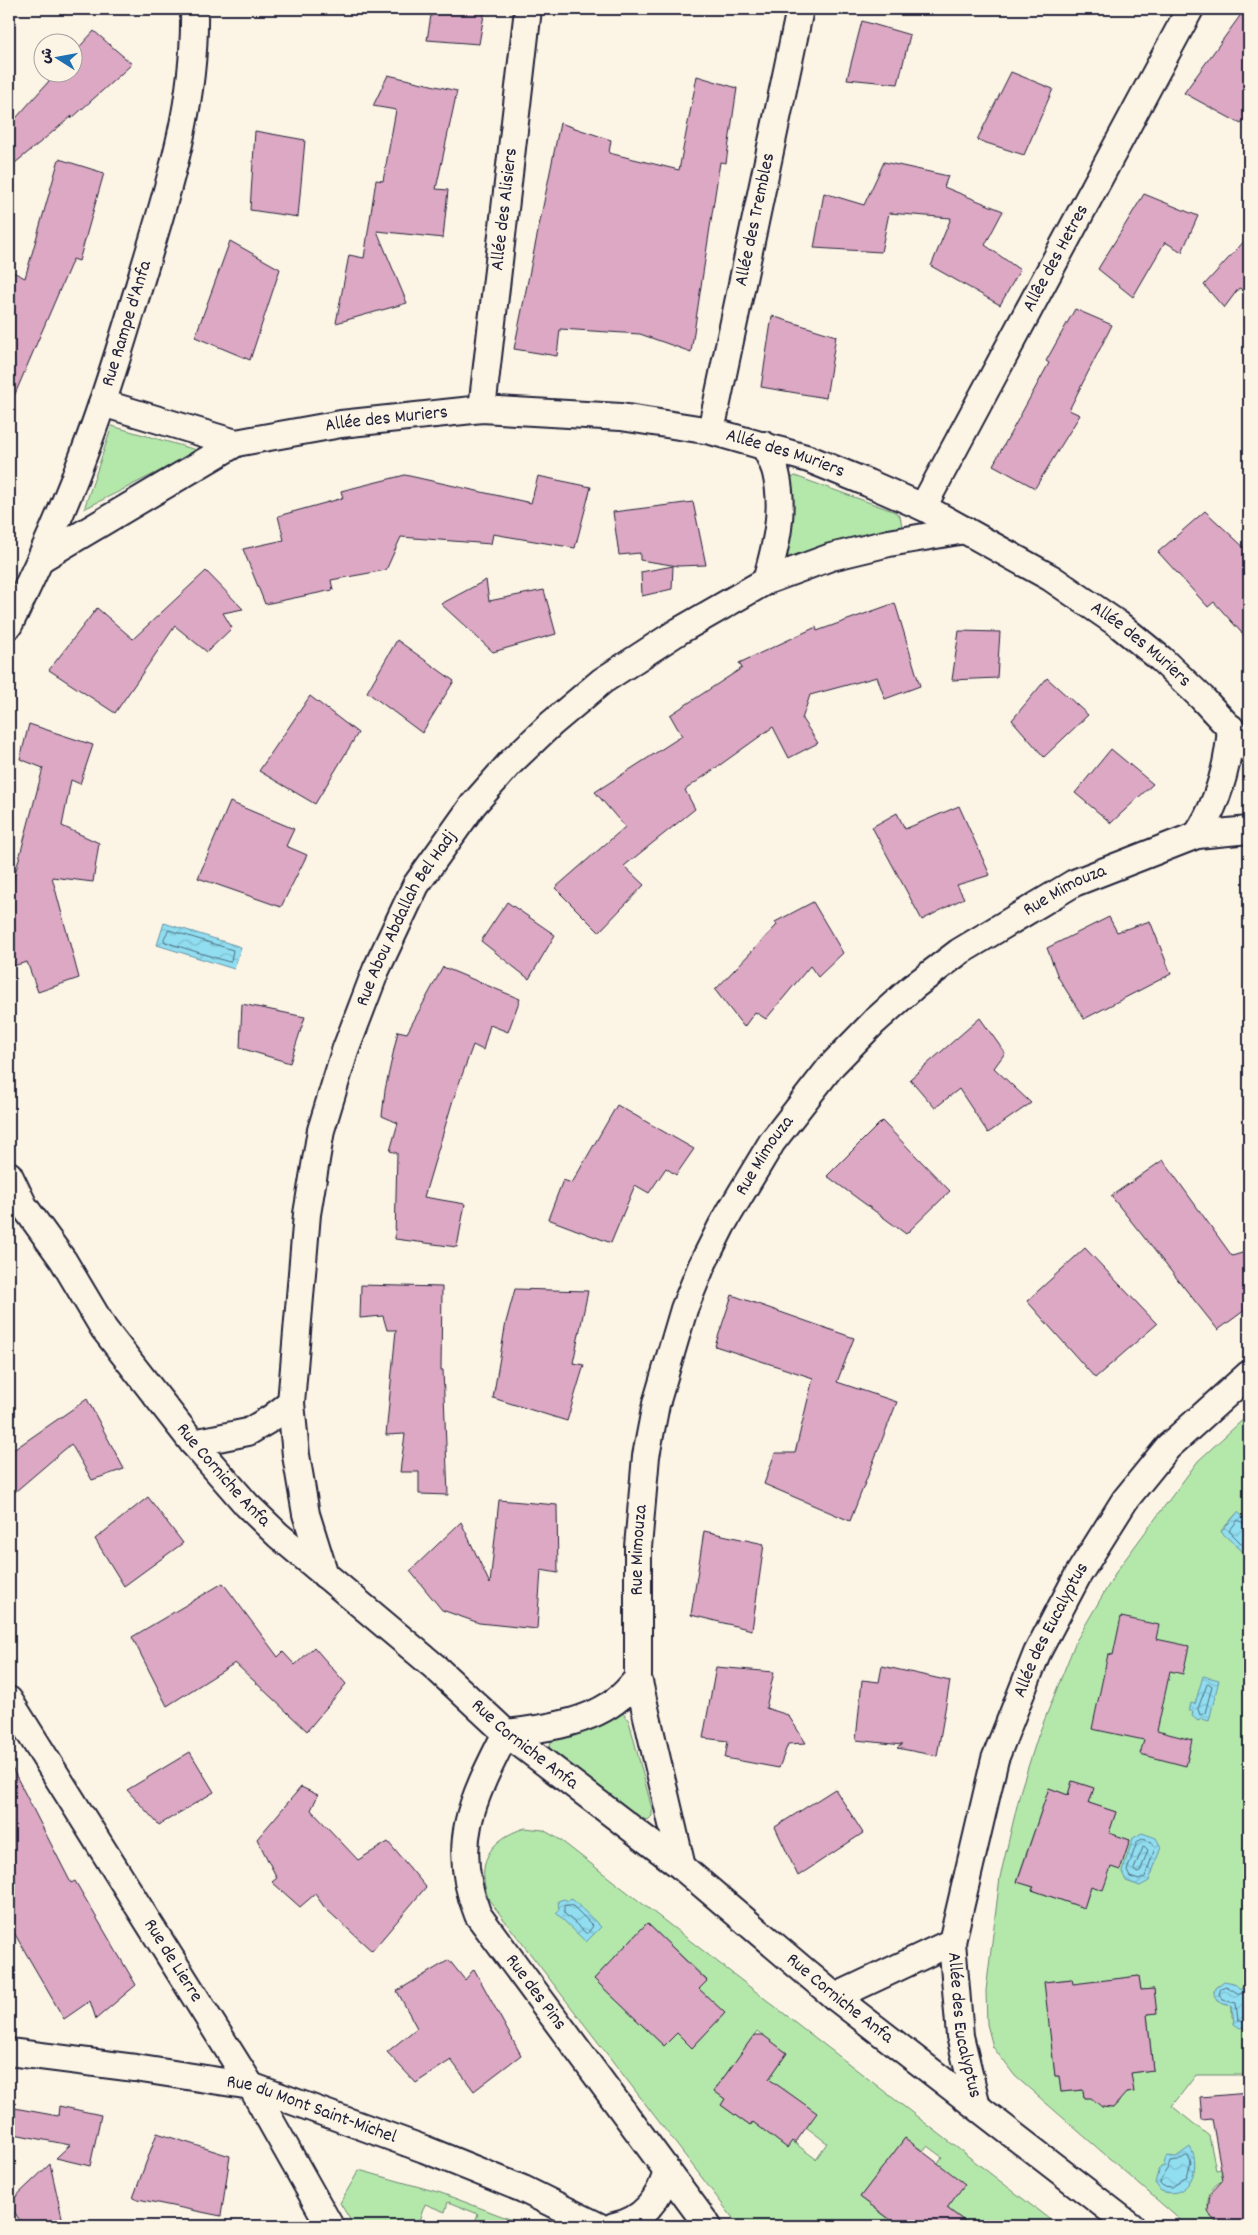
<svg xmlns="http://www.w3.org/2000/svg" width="1258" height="2235" font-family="Dekko,'Playpen Sans Arabic',sans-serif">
<defs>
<pattern id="water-waves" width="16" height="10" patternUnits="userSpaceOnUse" patternTransform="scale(1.25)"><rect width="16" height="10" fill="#91def0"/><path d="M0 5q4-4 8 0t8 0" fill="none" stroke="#7dbecf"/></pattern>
</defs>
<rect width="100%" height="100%" fill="#fcf5e5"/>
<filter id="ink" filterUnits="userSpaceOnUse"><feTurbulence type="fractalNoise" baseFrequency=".02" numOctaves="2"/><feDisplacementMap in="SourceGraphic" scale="10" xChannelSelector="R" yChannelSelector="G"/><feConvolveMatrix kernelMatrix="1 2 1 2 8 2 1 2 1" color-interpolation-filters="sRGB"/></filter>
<g filter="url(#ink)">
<path fill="#b4e8aa" stroke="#6b8572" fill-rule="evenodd" d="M112 426 200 451 84 509Z
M795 476 893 511 900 516 902 526 789 560 787 550 790 479Z
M1249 1414V1523L1238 1512 1221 1531 1249 1557V1988L1240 1989 1236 1985H1217L1214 1991 1217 2001 1232 2006V2017L1248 2027 1249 2075H1196L1172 2106 1209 2136 1216 2170 1249 2163V2175C1241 2177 1230 2177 1222 2181 1203 2190 1204 2216 1221 2226H1187L1015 2076 993 2047 987 2024 986 1991 1000 1877 1021 1789 1038 1736 1076 1641 1118 1569 1198 1461ZM1072 1781 1093 1788 1089 1803 1116 1812 1109 1833 1130 1840 1120 1869 1111 1867 1091 1886 1084 1908 1032 1890 1033 1887 1017 1881 1049 1788 1068 1795ZM1139 1976 1141 1990 1154 1989 1156 2013 1147 2014 1153 2070 1131 2073 1133 2092 1120 2094 1119 2102 1113 2108 1102 2107 1096 2097 1084 2098 1083 2090 1061 2092 1059 2076H1055L1045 1982 1072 1979 1074 1989 1109 1980Z
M616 1712 623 1713 629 1721 652 1809V1816L648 1820 640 1818 549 1748 551 1742 555 1740Z
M525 1828 543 1830 559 1839 1058 2226H971L947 2208 964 2184 937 2164 942 2157 927 2146 923 2151 905 2138 860 2197 889 2219 905 2198 933 2219 927 2226H739L489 1900C475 1864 489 1839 525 1828ZM647 1923 707 1980 699 1989 725 2013 692 2048 677 2033 664 2046 594 1979ZM757 2031 787 2053 769 2079 816 2113 806 2127 827 2143 816 2159 792 2141 786 2147 753 2122 750 2126 721 2105 725 2099 714 2091Z
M359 2170 441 2193 528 2226H480L474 2224 478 2214 448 2202 445 2212 425 2204 417 2226H354L340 2203Z"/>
<path fill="url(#water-waves)" stroke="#6593a8" d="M164 923 241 947 234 969 157 945Z
M1238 1512 1249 1523V1557L1221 1532Z
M1203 1676 1219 1680 1209 1721 1202 1719 1198 1721 1192 1716 1193 1711H1189L1191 1703 1195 1704Z
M1142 1833 1156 1838 1161 1847 1149 1881 1140 1886 1126 1881 1122 1872 1133 1838Z
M571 1898 601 1927 586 1942 556 1913 559 1910 558 1901 564 1899 568 1901Z
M1224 1981 1234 1983 1240 1989 1249 1988V2031L1246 2026 1240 2028 1234 2024 1232 2006C1221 2004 1211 2001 1215 1988Z
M1190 2147C1203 2168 1188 2201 1161 2191L1155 2183 1159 2168 1164 2166 1165 2160 1168 2156 1176 2157Z"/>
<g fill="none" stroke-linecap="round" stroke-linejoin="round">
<path stroke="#4e6d83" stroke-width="1" d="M169 930 233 950 231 961 229 962 165 942 164 939Z
M1249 1526 1238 1520 1229 1531 1249 1551
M1208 1683 1212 1686 1205 1713 1200 1715 1198 1709Z
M1143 1839 1152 1842 1155 1848 1145 1877 1139 1880 1130 1877 1127 1871 1137 1842Z
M1144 1846 1148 1850 1140 1872 1137 1873 1134 1870Z
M572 1905 593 1926 587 1934 564 1913V1906Z
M1249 1992 1239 1994 1226 1986 1221 1988 1219 1994 1223 2000 1236 2003 1238 2021 1249 2022
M1186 2156 1189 2157 1191 2163 1187 2177 1172 2187 1163 2186 1160 2183C1162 2173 1168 2171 1170 2162L1178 2161Z"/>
</g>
<path fill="#dca8c3" stroke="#22223b" d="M432 9H485L479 44 427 40Z
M1245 9H1249V115L1241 124 1184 93Z
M862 21 910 35 898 84 847 79Z
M94 31 132 64 71 119 72 116 9 168V126L57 72H72V55Z
M1011 72 1053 89 1024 155 977 140Z
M388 75 457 91 436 189 448 190 443 238 377 231 407 303 336 323 349 255 364 258 376 180 383 181 396 110 373 106Z
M697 76 737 88 726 163 720 162 691 352 640 334 560 329 557 356 514 349 560 123 611 140 609 153 679 170Z
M255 131 305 140 298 217 250 210Z
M59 159 104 173 79 261 73 259 9 408V270L25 278Z
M884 162 948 176 944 187 1003 211 985 245 1020 270 1000 305 931 266 951 218 889 213 881 252 814 248 824 193 864 205Z
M1144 194 1198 216 1182 252 1165 242 1133 297 1098 269Z
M1249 236V293L1239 288 1224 308 1204 285Z
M230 241 280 269 250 360 195 337Z
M1075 309 1112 325 1069 410 1080 415 1035 488 993 465 1049 363 1046 361Z
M772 316 836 336 826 398 761 387Z
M405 475 531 503 538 476 591 487 575 548 493 534 491 544 401 537 386 570 331 580 333 590 265 604 243 549 284 540 278 516 343 498 341 491Z
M693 502 706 565 678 566 640 560V553L619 555 613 512Z
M1205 511 1249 552V641L1214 602 1208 607 1158 552Z
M673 566 672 589 642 596 641 572Z
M206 571 243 609 223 613 232 628 207 652 175 626 115 713 49 670 97 608 133 639Z
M486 580 489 601 544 590 556 634 493 652 441 604Z
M895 603 920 686 885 699 877 677 810 695 802 719 818 743 789 758 773 727 685 790 695 809 624 866 644 885 599 932 555 888 625 827 595 792 682 736 670 715 742 668 739 663 816 627 817 631Z
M959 631 1000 632 997 678 952 680Z
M397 640 454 681 422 733 367 692Z
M1047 678 1088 715 1044 757 1012 720Z
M310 696 358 733 315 804 259 771Z
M29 724 93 745 80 784 71 780 62 826 99 843 93 882 52 877 79 978 38 992 27 962 9 967V890L11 889 43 768 20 759Z
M1111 749 1153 784 1111 823 1075 793Z
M230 802 294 829 286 846 307 855 281 907 198 878Z
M959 806 990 875 957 885 964 898 922 920 872 827 897 813 905 829Z
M507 902 555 935 529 979 481 941Z
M813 902 843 953 818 977 810 966 766 1019 755 1012 744 1027 715 990 777 925 775 922Z
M1109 917 1117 932 1150 921 1171 974 1084 1019 1058 977 1047 948Z
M443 967 520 999 508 1032 490 1025 483 1050 473 1045 453 1100 424 1197 465 1204 457 1247 395 1239 397 1153 390 1151 398 1123 382 1116 385 1090 398 1031 407 1033Z
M242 1004 305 1017 290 1063 240 1048Z
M980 1018 1005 1053 994 1068 1031 1103 988 1133 959 1089 935 1108 910 1079Z
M617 1105 694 1149 676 1175 666 1168 649 1193 635 1185 611 1243 548 1219 563 1180 572 1183Z
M882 1121 950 1191 906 1234 827 1176Z
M1163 1160 1232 1256 1249 1251V1307L1218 1330 1111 1196Z
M1085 1248 1157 1324 1095 1378 1027 1301Z
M361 1285 442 1287 441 1370H443L448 1495 419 1494V1472H400L405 1434 386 1435 396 1330H387L383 1316 360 1318Z
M515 1289 588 1291 573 1363 584 1365 567 1421 493 1398 506 1322Z
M732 1295 854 1338 837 1382 897 1402 850 1521 764 1484 775 1453H795L813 1378 715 1346Z
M87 1399 124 1469 92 1480 71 1444 9 1497V1453Z
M148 1497 183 1543 124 1586 95 1539Z
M499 1500 557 1505 558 1573 541 1570 537 1629 479 1623 442 1610 410 1571 461 1522 490 1584Z
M704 1531 764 1544 752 1630 691 1615Z
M223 1583 278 1657 283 1652 295 1665 314 1647 346 1684 307 1731 235 1663 167 1706 132 1637Z
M1121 1617 1159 1625 1156 1639 1189 1646 1183 1674 1170 1671 1157 1731 1192 1740 1186 1766 1140 1754 1144 1740 1092 1729 1108 1654 1113 1655Z
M882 1666 950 1681 937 1756 897 1748 902 1745 856 1740 862 1680 879 1682Z
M716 1667 774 1672 766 1708 788 1715 806 1743 788 1744 779 1768 725 1758 728 1741 703 1738Z
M190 1752 214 1792 159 1825 127 1790Z
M9 1762 71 1883 75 1881 136 1985 96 2019 90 2001 64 2019 9 1924Z
M1072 1781 1094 1788 1089 1803 1116 1812 1109 1833 1130 1840 1120 1870 1111 1867 1103 1890 1091 1886 1084 1908 1032 1890 1034 1887 1017 1882 1049 1788 1068 1795Z
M301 1787 318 1795 311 1810 358 1860 388 1842 426 1887 372 1951 325 1908 315 1894 300 1907 272 1882 277 1878 257 1839Z
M835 1789 863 1833 798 1876 775 1827Z
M647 1923 707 1981 699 1989 725 2013 692 2048 677 2033 664 2046 594 1979Z
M449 1960 465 1980 474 1969 521 2055 474 2091 451 2060 416 2083 387 2052 417 2028 397 1991Z
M1139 1976 1141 1990 1154 1989 1157 2013 1147 2014 1153 2070 1131 2073 1134 2092 1126 2093 1113 2108 1102 2107 1091 2098H1084L1083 2090 1061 2092 1059 2076H1055L1044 1982 1072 1979 1073 1984Z
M754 2035H763L787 2053 769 2079 817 2113 795 2143 792 2141 787 2148 753 2122 750 2126 721 2105 725 2099 714 2091Z
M1249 2093V2226H1221L1211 2217 1208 2210 1210 2194 1223 2180 1212 2119 1202 2120 1200 2097Z
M59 2106 101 2115 90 2166 56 2158 70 2145 9 2133V2107L58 2116Z
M157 2133 230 2156 221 2216 133 2198Z
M905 2138 965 2184 947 2208 971 2226H899L860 2197Z
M50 2164 64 2226H23L9 2203Z"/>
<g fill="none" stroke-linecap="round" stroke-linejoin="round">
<g stroke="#22223b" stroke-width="30">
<g id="minor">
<path d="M102 403 236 443"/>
<path id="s1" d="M482 409 528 9"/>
<path id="s2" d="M711 431 800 9"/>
<path d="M764 445C768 454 774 464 776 473 785 510 776 546 766 581"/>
<path id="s3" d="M923 507 1190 9"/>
<path id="s4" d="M42 558 236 443 341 424 482 409 621 417 711 431 809 459 868 483 923 507 1051 578 1118 624 1161 659 1202 698 1249 749"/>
<path id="s5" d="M9 625C37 568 63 511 85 451 106 397 122 341 139 286 167 192 196 108 194 9"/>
<path d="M1197 835C1218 803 1228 767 1231 728"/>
<path id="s6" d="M9 1175 24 1206 63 1260 104 1329 193 1443 247 1505 278 1535 435 1667 506 1733 682 1867 835 1997 1131 2226"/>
<path d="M193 1443 248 1432 270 1419 291 1403"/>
<path id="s7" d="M325 1575 306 1514 296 1455 291 1403 307 1214 321 1130 345 1051 376 970 416 885 473 805 511 762 551 724 602 681 679 631 766 581 831 557 889 543 965 530"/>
<path id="s8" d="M638 1678C632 1685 626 1693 619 1698 590 1723 542 1729 506 1733 473 1798 449 1843 478 1915L708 2226"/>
<path id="s9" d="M9 1700 251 2086 330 2226"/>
<path id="s10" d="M682 1867 638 1678V1547L646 1456 656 1404 684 1309 702 1265 722 1225 772 1142 832 1065 874 1022 913 987 959 952 1074 883 1197 835 1249 830"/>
<path id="s11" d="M952 1942 960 2036 977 2106"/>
<path id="s12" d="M835 1997 952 1942 995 1759 1037 1653 1078 1575 1125 1500 1168 1447 1249 1374"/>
<path id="s13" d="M9 2052 135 2068 251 2086 424 2149 523 2189 598 2226"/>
<path d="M614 2226C643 2221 660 2198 667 2171"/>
</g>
</g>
<use href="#minor" stroke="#fcf5e5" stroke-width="26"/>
</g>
</g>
<g text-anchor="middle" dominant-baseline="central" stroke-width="5" stroke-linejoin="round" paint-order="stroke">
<g font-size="19" fill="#22223b" stroke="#fcf5e5">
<text stroke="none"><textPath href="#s1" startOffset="201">Allée des Alisiers</textPath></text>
<text stroke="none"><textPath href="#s2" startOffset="216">Allée des Trembles</textPath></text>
<text stroke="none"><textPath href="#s3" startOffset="282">Allêe des Hetres</textPath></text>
<text stroke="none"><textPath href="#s5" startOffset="324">Rue Rampe d'Anfa</textPath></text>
<text stroke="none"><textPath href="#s4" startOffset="378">Allée des Muriers</textPath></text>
<text stroke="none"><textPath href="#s4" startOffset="782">Allée des Muriers</textPath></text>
<text stroke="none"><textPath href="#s4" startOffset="1188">Allée des Muriers</textPath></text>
<text stroke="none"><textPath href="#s10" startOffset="1148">Rue Mimouza</textPath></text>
<text stroke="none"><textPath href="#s7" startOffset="680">Rue Abou Abdallah Bel Hadj</textPath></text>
<text stroke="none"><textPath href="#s10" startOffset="742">Rue Mimouza</textPath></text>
<text stroke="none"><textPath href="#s6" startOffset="370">Rue Corniche Anfa</textPath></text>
<text stroke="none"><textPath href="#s10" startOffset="322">Rue Mimouza</textPath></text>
<text stroke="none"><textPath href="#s12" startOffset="458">Allée des Eucalyptus</textPath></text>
<text stroke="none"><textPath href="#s6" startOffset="775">Rue Corniche Anfa</textPath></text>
<text stroke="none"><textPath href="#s9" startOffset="308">Rue de Lierre</textPath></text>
<text stroke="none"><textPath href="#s8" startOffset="436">Rue des Pins</textPath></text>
<text stroke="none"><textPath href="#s6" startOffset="1180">Rue Corniche Anfa</textPath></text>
<text stroke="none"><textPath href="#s11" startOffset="84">Allée des Eucalyptus</textPath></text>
<text stroke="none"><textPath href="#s13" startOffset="309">Rue du Mont Saint-Michel</textPath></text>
</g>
</g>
<rect width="1258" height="2235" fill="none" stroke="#fcf5e5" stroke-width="30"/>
<rect x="15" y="15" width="1228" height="2205" fill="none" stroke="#22223b" stroke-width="2" filter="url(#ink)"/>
<g transform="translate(58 58) rotate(281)"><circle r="24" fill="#fcf5e5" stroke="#a5a1a1"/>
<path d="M0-4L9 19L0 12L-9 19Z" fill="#1f6fb2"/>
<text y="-8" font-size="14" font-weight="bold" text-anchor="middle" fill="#22223b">ش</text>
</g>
</svg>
